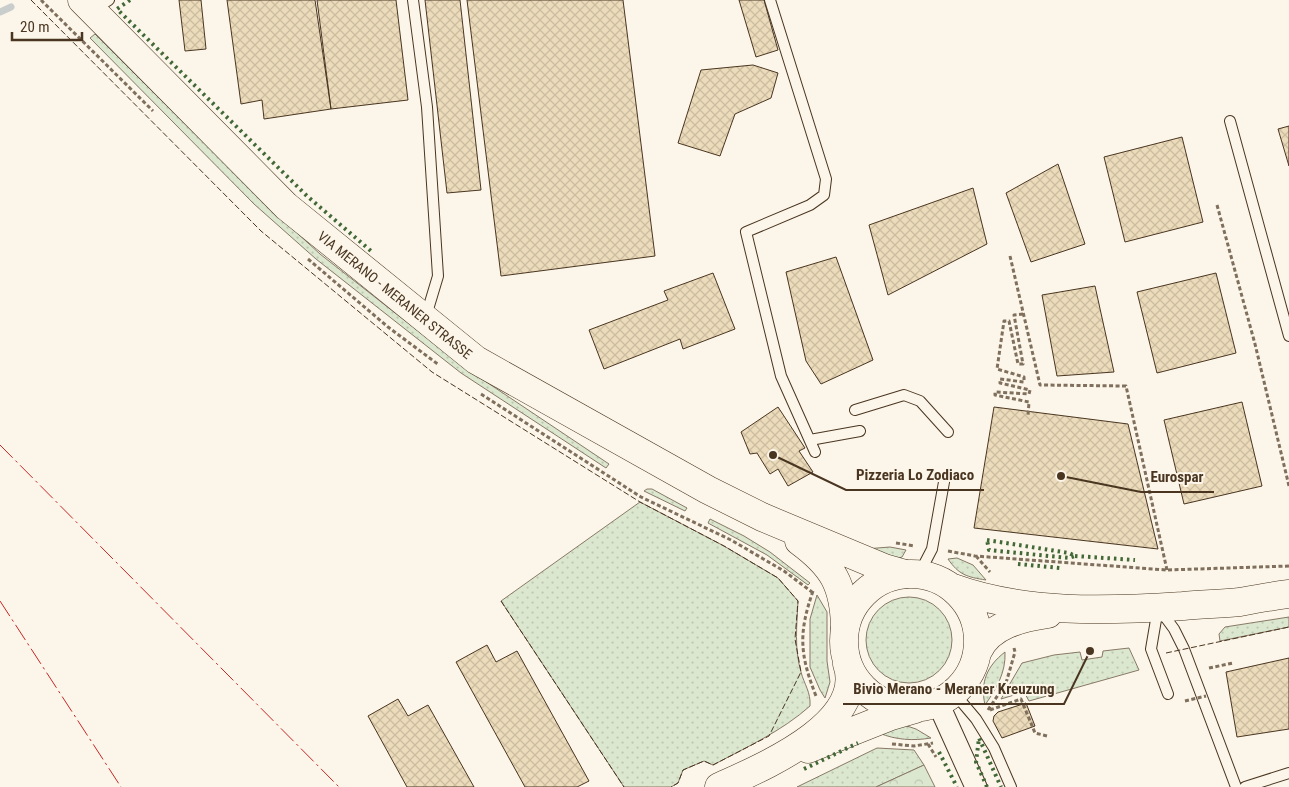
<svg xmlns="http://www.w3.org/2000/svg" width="1289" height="787" font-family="'Roboto Condensed',sans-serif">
<defs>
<pattern id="grass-dots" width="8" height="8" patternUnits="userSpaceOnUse" patternTransform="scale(1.25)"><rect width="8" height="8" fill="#dce7d0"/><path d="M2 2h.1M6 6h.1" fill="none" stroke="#bec7b2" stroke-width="1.8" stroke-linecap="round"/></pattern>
<pattern id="park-crowns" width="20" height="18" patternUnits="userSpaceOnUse" patternTransform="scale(1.25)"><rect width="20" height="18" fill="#dce7d0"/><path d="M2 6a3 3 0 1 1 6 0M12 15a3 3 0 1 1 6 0" fill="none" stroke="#bec7b2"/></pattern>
<pattern id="building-cross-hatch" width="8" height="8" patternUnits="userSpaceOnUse" patternTransform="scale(1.25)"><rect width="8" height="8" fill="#ecdcbc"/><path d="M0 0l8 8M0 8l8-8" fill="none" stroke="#ccbda1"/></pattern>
</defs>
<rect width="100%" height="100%" fill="#fbf6e9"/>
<path fill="url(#grass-dots)" stroke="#887966" d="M95 34 260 199 320 254 464 367 609 464 606 468 461 373 316 259 254 204 90 38Z
M647 489H652L687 508 685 511 644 491Z
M640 502 724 546 778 578 798 601C797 625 794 648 801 672 804 684 811 692 810 706 782 731 747 747 713 765L704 761 683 770 678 783 671 787H624L501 601Z
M710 519 744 536 770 552 810 583 808 585 767 555 708 523Z
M890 547 906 550 902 557 891 561 865 549Z
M957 558 973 565 986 580C967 577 959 575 948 559Z
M817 595 827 612V661L830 682 825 698 820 690 810 667V619Z
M866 640a43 43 0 1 1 86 0a43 43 0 1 1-86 0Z
M1289 617V627L1220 641 1219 634 1225 627Z
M1129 648 1139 670 1029 701 1024 692 1001 699 1022 663 1054 655 1080 652 1082 660 1102 657 1103 651Z
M1005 652C1006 673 996 689 985 705 980 682 987 666 1005 652Z
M904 725 916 729 931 738C913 741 896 740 879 733Z
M877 748 914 750 924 765 876 787H797Z"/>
<path fill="url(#park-crowns)" stroke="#887966" d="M924 765 935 787H876Z"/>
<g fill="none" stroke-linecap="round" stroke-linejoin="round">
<path stroke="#c9cecd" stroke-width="7" d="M0 12 11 7"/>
</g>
<path fill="url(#building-cross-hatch)" stroke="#4a3520" d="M179 0H201L206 49 185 51Z
M227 0H315L331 109 264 119 262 100 241 104Z
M317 0H396L408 100 331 109Z
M425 0H460L481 190 447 193Z
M467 0H623L655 256 501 276Z
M739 0H764L778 50 756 57Z
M753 65 778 73 771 98 735 114 720 156 678 143 701 70Z
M1289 126V166L1278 129Z
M1182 137 1203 222 1125 242 1104 157Z
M1058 164 1085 244 1031 262 1006 193Z
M973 188 987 244 888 295 869 225Z
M836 257 873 360 821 384 806 361 786 272Z
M713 273 735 329 683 349 680 339 604 369 589 330 668 300 664 291Z
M1216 273 1236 353 1157 373 1137 292Z
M1095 286 1114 372 1057 376 1042 295Z
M1242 402 1262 486 1184 504 1164 420Z
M778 407 805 448 799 451 813 472 788 486 778 469 770 474 757 453 750 454 741 432Z
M994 407 1128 424 1158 549 974 528Z
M487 645 496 662 517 651 589 781 577 787H525L456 662Z
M1289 658V729L1237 737 1226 672Z
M398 699 408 716 428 705 474 787H407L368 716Z
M1026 703 1035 726 1002 738 993 721 994 716 998 712Z"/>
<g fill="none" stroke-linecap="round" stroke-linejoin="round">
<g stroke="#4a3520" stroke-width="12">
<path id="lane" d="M413 0 427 107 438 276 426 316
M770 0 826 179 824 195 810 205 746 232 781 376 815 452
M93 10 109 0
M1230 121 1289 336
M855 410 904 395 920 401 948 432
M810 440 860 431
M919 574 932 549 944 482
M1158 608 1151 649 1168 694
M1160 610 1174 629 1184 649 1236 787
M954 693 976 719 994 748 1011 787
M1245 787 1289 773"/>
</g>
<g stroke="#4a3520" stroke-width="23">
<path id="street" d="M938 703 976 787"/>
</g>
<g stroke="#4a3520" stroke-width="29">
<path id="secondary" d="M82 0 286 206 476 360 708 490 762 517 884 568 905 574
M799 541C833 566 844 585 845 627"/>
</g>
<g stroke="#4a3520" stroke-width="29">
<path id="primary" d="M844 641a67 67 0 1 1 134 0a67 67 0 1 1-134 0Z
M953 588C1025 614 1107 611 1183 606 1202 604 1221 604 1240 602 1256 599 1273 596 1289 594
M978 651C990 625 1021 618 1048 614
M808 749 891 716 915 709
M719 787C760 768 868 724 847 664"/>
</g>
<path stroke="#7f6f5c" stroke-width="3" stroke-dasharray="4 2.5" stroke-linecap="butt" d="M41 0 153 111
M1217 205 1255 344 1289 486
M1010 256 1040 385 1126 386 1167 570
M308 259 388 327 439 365
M1023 314 1014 315 1023 364H1018L1009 321H1004L997 369 1024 377V382L1000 379V383L1030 390 1029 394 995 392V395L1029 402 1028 416
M481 394 641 497 731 540 784 571 812 592
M896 543 915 546
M948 551 975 556 1167 570 1289 566
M976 556 990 572
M813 591C798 634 800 655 816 696
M1209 668 1233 663
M988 710 1006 683 1015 652 1014 648
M990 710 1021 699 1035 733 1047 736
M892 744 914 746 933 743
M928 744 936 757"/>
<use href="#lane" stroke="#fbf6e9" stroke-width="10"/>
<use href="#street" stroke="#fbf6e9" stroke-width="21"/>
<use href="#secondary" stroke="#fbf6e9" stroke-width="28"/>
<use href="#primary" stroke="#fbf6e9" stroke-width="28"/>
<path stroke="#7f6f5c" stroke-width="3" stroke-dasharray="4 2.5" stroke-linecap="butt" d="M1185 701 1206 696"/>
<path stroke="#436837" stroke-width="4" stroke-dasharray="2.5 4" stroke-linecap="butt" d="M130 0 117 9 307 196 371 251
M987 540 1069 553 1075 556 1069 558 989 550Z
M1075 556 1135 560
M1018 564 1060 568
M939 752 957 787
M804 769 858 743
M987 787 976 762 979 738 1001 787"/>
<path stroke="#4a3520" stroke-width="1" stroke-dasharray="6 2.5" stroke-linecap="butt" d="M31 0 261 231 432 372 640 502 724 546 778 578 798 601 795 639 801 672 769 736 713 765 704 761 683 770 678 783 671 787
M501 601 624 787
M1166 653 1289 627"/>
<path stroke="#c62828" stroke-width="1" stroke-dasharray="18 4 2.5 4" stroke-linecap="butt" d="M0 445 339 787
M0 601 121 787"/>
</g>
<g text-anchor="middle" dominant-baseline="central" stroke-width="4" stroke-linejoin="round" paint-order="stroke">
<g font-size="14" fill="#4a3520" stroke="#fbf6e9">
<text transform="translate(395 295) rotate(39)">VIA MERANO - MERANER STRASSE</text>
</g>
</g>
<path fill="none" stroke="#4a3520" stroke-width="2" d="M773 455L846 490H984M1061 476L1141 492H1214M1090 651L1064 704H843"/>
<g fill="#4a3520" stroke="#fbf6e9" stroke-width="2">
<circle cx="773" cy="455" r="5"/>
<circle cx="1061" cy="476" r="5"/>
<circle cx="1090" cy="651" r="5"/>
</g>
<g font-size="15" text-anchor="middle" font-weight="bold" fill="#4a3520" stroke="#fbf6e9" stroke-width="4" stroke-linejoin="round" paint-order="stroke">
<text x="915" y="480">Pizzeria Lo Zodiaco</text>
<text x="1177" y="482">Eurospar</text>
<text x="954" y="694">Bivio Merano - Meraner Kreuzung</text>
</g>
<path d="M12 32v8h70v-8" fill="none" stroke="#4a3520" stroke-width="2.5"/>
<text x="20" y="32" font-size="15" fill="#4a3520" stroke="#fbf6e9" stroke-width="4" paint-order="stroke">20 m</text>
</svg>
